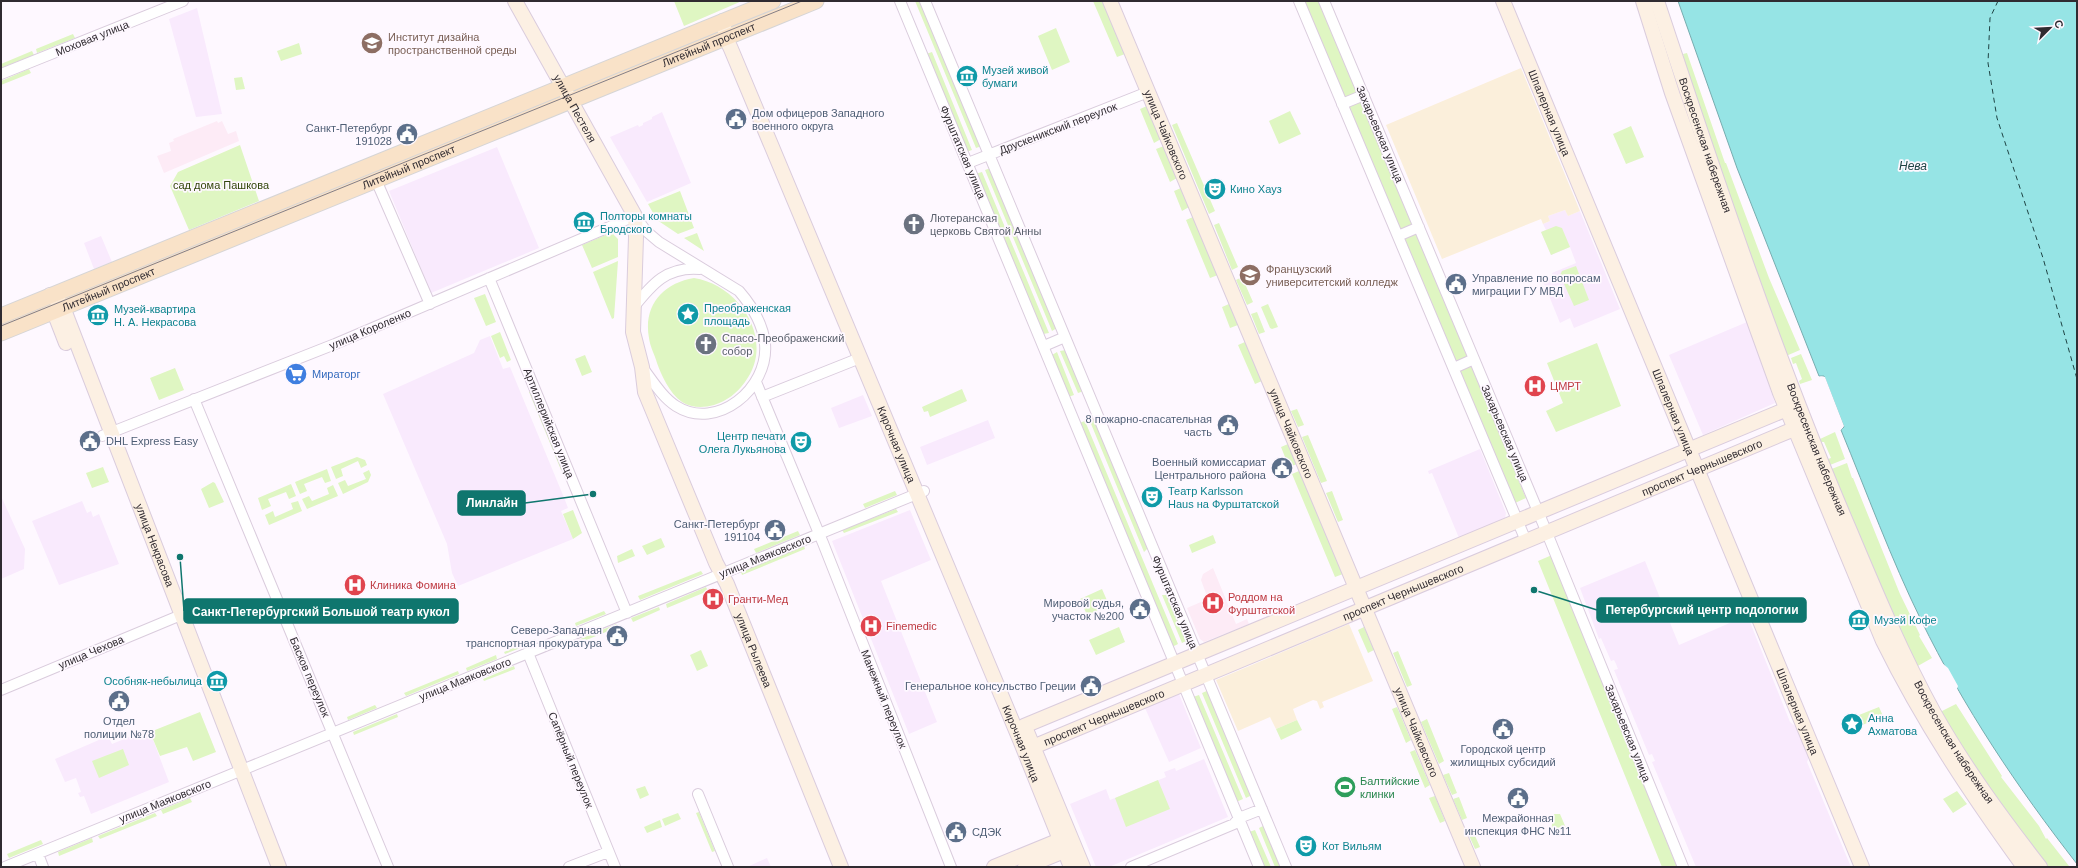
<svg xmlns="http://www.w3.org/2000/svg" width="2078" height="868" font-family="Helvetica,sans-serif">
<rect width="100%" height="100%" fill="#fef8ff"/>
<path fill="#f9eafd" d="M197 8 222 114 196 117 169 19Z
M662 112 691 183 647 202 610 137 638 125 639 127 643 125V123L652 119V117Z
M497 147 539 248 431 293 389 191Z
M1565 210 1568 216 1580 211 1620 309 1574 328 1570 318 1560 323 1543 281 1553 277 1552 273 1576 263 1570 247 1551 255 1541 232 1546 230 1543 224 1550 221 1548 216Z
M101 236 112 262 94 269 84 243Z
M1747 322 1775 403 1703 435 1669 355Z
M490 336 503 369 510 367 565 500 568 508 561 511 573 539 458 586 452 573 447 544 383 394 474 353 480 340Z
M863 395 872 416 839 428 831 408Z
M988 420 995 438 927 465 920 447Z
M1480 449 1506 513 1505 518 1459 538 1432 473 1429 474 1428 471Z
M1 496 25 549 24 569 1 579Z
M82 501 87 513 91 511 93 517 99 514 119 564 59 585 32 521Z
M910 510 931 560 881 581 937 722 909 734 832 541Z
M1645 561 1679 645 1732 622 1728 614 1744 607 1790 722 1795 726 1809 757 1807 762 1851 867H1696L1652 762 1655 761 1652 754 1649 755 1614 670 1618 669 1616 664 1614 660 1611 661 1601 638 1599 639 1580 588Z
M1179 694 1201 748 1169 762 1145 708Z
M149 729 169 782 91 814 84 796 80 797 78 793 81 792 76 778 65 782 55 759 108 736 112 744Z
M1204 759 1228 817 1109 867H1096L1070 804 1106 789 1110 800 1166 777 1164 772 1175 768 1176 771Z
M767 858 771 867H747L758 862Z"/>
<path fill="#fbefdb" d="M1521 68 1580 211 1568 216 1565 210 1548 216 1550 221 1543 224 1541 219 1442 259 1386 125Z
M1349 624 1373 681 1322 702 1324 707 1320 709 1317 701 1313 700 1293 709 1297 720 1276 729 1270 717 1238 731 1216 680Z"/>
<path fill="#fdebf6" d="M217 121 218 123 222 121 228 134 236 131 239 141 164 173 157 156 171 151 169 143 174 141 173 139Z
M1213 568 1236 624 1247 619 1249 624 1204 642 1200 639 1187 608 1208 599 1201 580 1203 574Z"/>
<path fill="#dff6c2" d="M674 1H742L684 26Z
M915 1H922L982 146 976 148Z
M1093 1H1102L1125 54 1117 57Z
M1303 1H1320L1526 498 1515 503Z
M1056 28 1070 62 1052 70 1038 36Z
M73 34 75 38 37 53 36 49Z
M299 43 302 54 281 61 277 51Z
M32 51 34 55 1 68V64Z
M932 52 972 150 966 152 926 54Z
M1687 53 1725 163H1726L1769 278 1800 350 1786 356 1693 96 1683 54Z
M29 69 31 73 1 85V81Z
M242 77 245 89 236 90 234 78Z
M1147 106 1161 139 1154 143 1140 109Z
M1290 111 1301 134 1279 144 1269 121Z
M1177 123 1215 211 1209 214 1172 125Z
M1631 126 1644 157 1626 164 1613 134Z
M240 145 259 201 189 230 170 186 178 172Z
M1164 146 1177 178 1170 182 1156 149Z
M991 168 1057 328 1052 331 985 170Z
M982 172 1049 333 1043 334 975 174Z
M1181 188 1189 207 1182 211 1174 191Z
M680 191 694 228 678 234 657 220 648 204Z
M1193 217 1218 275 1210 278 1186 220Z
M1219 223 1238 267 1232 270 1214 225Z
M1556 226 1562 228 1570 247 1551 255 1541 232Z
M697 233 704 251 684 238Z
M608 234H613L618 239V257L592 268 582 245Z
M618 261 614 318 612 319 593 272Z
M1576 266 1589 300 1574 306 1560 275 1562 271Z
M1242 277 1253 302 1247 305 1236 280Z
M694 278C740 285 776 341 745 382 737 393 727 401 714 405 704 408 691 408 682 402 669 393 661 374 657 363 655 355 650 347 649 338 643 306 663 283 694 278Z
M485 294 496 322 486 326 474 298Z
M1229 304 1238 325 1230 328 1222 307Z
M1268 304 1278 327 1272 329 1270 328 1261 307Z
M1257 312 1265 332 1259 334 1251 314Z
M500 332 511 360 507 362 504 356 500 358 491 336Z
M1245 342 1262 381 1255 384 1238 345Z
M1597 343 1621 406 1556 432 1546 411 1563 403 1547 363Z
M1066 350 1084 391 1078 393 1060 351Z
M1057 352 1074 395 1068 397 1052 355Z
M1801 354 1812 380 1800 384 1799 381 1802 379 1796 363 1793 364 1791 358Z
M585 355 592 372 582 376 575 359Z
M175 368 184 390 159 400 150 378Z
M962 389 967 401 930 417 928 411 924 412 922 407Z
M531 391 563 469 561 470 529 392Z
M1297 409 1304 425 1298 427 1291 411Z
M1095 417 1149 547 1144 552 1089 419Z
M1085 421 1178 644 1172 647 1079 423Z
M1835 432 1845 459 1830 465 1828 459 1831 458 1824 442H1821L1820 439Z
M1308 435 1327 481 1321 483 1302 437Z
M1288 444 1297 464 1289 467 1281 447Z
M357 457 365 460 367 465 361 468 358 461 341 469 343 476 336 479 331 467Z
M1847 463 1852 478H1853L1900 594 1920 635 1919 636 1932 658 1916 667 1829 470Z
M103 467 109 482 92 488 86 473Z
M327 469 331 481 325 483 322 477 304 484 307 491 300 494 295 482Z
M369 470 371 475 368 482 343 494 338 483 345 480 348 486 366 479 363 473Z
M1299 471 1343 574 1335 577 1292 474Z
M213 482 215 483 224 502 209 508 201 489Z
M291 484 296 496 289 499 286 492 268 499 271 506 262 510 258 498Z
M333 485 338 496 307 509 302 499 309 496 312 501 329 494 327 488Z
M895 491 897 495 865 508 863 504Z
M1332 491 1343 520 1338 522 1326 493Z
M298 501 302 511 269 525 265 515 273 511 275 517 293 509 291 503Z
M896 509 898 512 844 533 842 530Z
M573 510 582 533 573 539 563 514Z
M798 531 800 535 756 553 754 549Z
M1213 535 1216 543 1192 553 1189 545Z
M661 538 665 547 647 555 642 546Z
M804 546 805 549 742 575 741 572Z
M632 549 635 556 618 563 617 556Z
M1552 555 1677 867H1662L1538 561Z
M701 571 703 574 640 600 638 596Z
M706 587 708 591 667 608 666 604Z
M1102 589 1109 605 1087 615 1080 599Z
M1162 595H1169L1188 640 1182 643Z
M659 607 660 610 633 622 631 618Z
M604 611 606 614 576 626 575 623Z
M616 624 618 627 579 643 578 640Z
M1119 627 1125 642 1096 655 1089 640Z
M1364 627 1374 650 1368 653 1358 630Z
M535 639 536 642 505 654 504 652Z
M701 650 708 666 697 671 690 655Z
M1398 651 1412 685 1407 687 1393 653Z
M496 655 497 659 467 671 466 668Z
M514 666 515 669 484 681 483 679Z
M458 671 459 674 406 696 404 693Z
M1209 690 1252 795 1246 798 1202 693Z
M1199 695 1243 799 1236 802 1193 697Z
M1956 704 2002 776 2001 777 2039 826 2046 839 2047 838 2069 866 2068 867H2047L1992 794 1940 712Z
M375 705 377 708 348 720 347 717Z
M1397 707 1411 740 1406 743 1392 709Z
M1879 707 1883 716 1849 731 1844 721Z
M200 712 216 752 193 761 187 747 160 756 150 732Z
M397 714 398 717 354 735 353 732Z
M1427 719 1444 761 1439 764 1421 722Z
M1297 720 1302 730 1281 740 1276 729Z
M123 749 129 765 99 778 92 761Z
M1415 750 1430 785 1425 788 1410 752Z
M1449 773 1457 793 1452 795 1443 775Z
M1158 780 1170 809 1126 827 1115 798Z
M645 786 649 795 640 799 636 789Z
M1957 791 1967 804 1953 813 1943 799Z
M1435 796 1445 821 1440 823 1429 798Z
M1459 797 1467 818 1462 820 1453 799Z
M190 798 192 802 163 814 161 810Z
M699 812 715 851 712 852 696 813Z
M155 813 157 816 100 839 98 836Z
M678 813 681 819 665 826 662 819Z
M1554 814H1560L1566 828 1550 835Z
M660 820 662 827 647 833 644 827Z
M1265 825 1282 867H1275L1259 828Z
M1472 829 1480 847 1475 849 1467 831Z
M1255 830 1271 867H1263L1249 832Z
M92 838 93 842 59 856 58 852Z
M41 840 43 844 9 858 7 854Z"/>
<path fill="#96e4e5" stroke="#77acaf" d="M1678 1H2077V864C2017 787 1964 708 1921 620 1891 559 1867 493 1841 430L1844 427 1824 376H1819L1737 168Z"/>
<path fill="#fef8ff" d="M1819 376 1825 377 1844 426 1841 430 1842 426 1823 378Z
M1942 663 1948 668 1958 686 1957 689 1959 693 1957 694 1941 664Z"/>
<g fill="none" stroke-linecap="round" stroke-linejoin="round">
<path stroke="#1e4344" stroke-width="1" stroke-dasharray="5 4" stroke-linecap="butt" d="M1998 1 1990 18 1988 63 1997 118 2043 258 2077 379"/>
<g stroke="#daccdd" stroke-width="12">
<path id="street" d="M900 1 1259 867
M925 1 1286 867
M1299 1 1526 541
M1324 1 1547 533 1683 867
M1 74 183 1
M1342 104 1364 95
M968 163 1148 92
M376 180 430 304
M1398 236 1419 227
M489 278 627 613
M633 308C652 284 667 266 700 269
M1044 346 1065 337
M1454 368 1474 359
M756 382 823 543 951 867
M762 397 860 358
M194 399 388 867
M102 436 335 344 635 216 646 231 659 242 739 291C752 306 763 324 765 344 769 388 717 432 676 406 662 397 652 380 642 367
M528 653 615 867
M1 690 181 615
M698 794 728 867
M38 854 43 867
M5 867 924 491
M569 867 608 852
M1131 867 1234 824 1239 818 1262 809"/>
</g>
<g stroke="#daccdd" stroke-width="16">
<g id="secondary">
<path id="s1" d="M515 1 635 216 636 237 633 332 642 367 645 392 716 563 727 584 841 867"/>
<path id="s2" d="M1110 1 1473 867"/>
<path id="s3" d="M1503 1 1862 867"/>
<path d="M1643 1 1672 93 1780 393 1883 641C1923 722 1971 794 2024 867"/>
<path id="s4" d="M1657 1C1716 179 1776 359 1850 531 1876 593 1902 655 1934 713 1965 768 2002 818 2040 867"/>
<path id="s5" d="M723 21 726 38 731 49 1020 740 1071 867"/>
<path id="s6" d="M50 295 60 303 66 315 279 867"/>
<path d="M54 312 66 343"/>
<path d="M1024 726 1787 409"/>
<path d="M1025 727 1083 867"/>
<path id="s7" d="M1033 747 1794 429 1799 422"/>
<path d="M994 867 1060 840 1068 841"/>
<path d="M1025 867 1064 851 1070 845"/>
</g>
</g>
<g stroke="#d6d5d6" stroke-width="17">
<g id="primary">
<path d="M1 316 773 1"/>
<path id="s8" d="M1 333 816 1"/>
</g>
</g>
<use href="#street" stroke="#fff" stroke-width="10"/>
<use href="#secondary" stroke="#fcf0e3" stroke-width="14"/>
<use href="#primary" stroke="#f9e2c8" stroke-width="15"/>
<path stroke="#847e85" stroke-width="1" d="M1 326 802 1"/>
</g>
<defs>
<g id="university-disc" transform="scale(1.15)"><circle r="9.5" fill="#8d6e63" stroke="#fef8ff"/><path d="M0-5L7-2L0 1L-7-2ZM-4 1L0 2.5L4 1V4Q0 6-4 4Z" fill="#fff"/></g>
<g id="museum-disc" transform="scale(1.15)"><circle r="9.5" fill="#0f9aa8" stroke="#fef8ff"/><path d="M0-6L6-3V-2H-6V-3ZM-5-1h2V3h-2ZM-1-1h2V3h-2ZM3-1h2V3H3ZM-6 4H6V6H-6Z" fill="#fff"/></g>
<g id="civic-disc" transform="scale(1.15)"><circle r="9.5" fill="#5c6f8a" stroke="#fef8ff"/><path d="M-.6-6.5H3V-4.5H.6V-3L4-1V1h2V6H-6V1h2V-1L-.6-3ZM-1.2 2.5V6h2.4V2.5Z" fill="#fff"/></g>
<g id="theatre-disc" transform="scale(1.15)"><circle r="9.5" fill="#0f9aa8" stroke="#fef8ff"/><path d="M-5-5.5Q0-4 5-5.5V0Q5 5 0 6Q-5 5-5 0ZM-3.3-2.5H-1v1.5H-3.3ZM1-2.5H3.3v1.5H1ZM-2.8 1Q0 5.5 2.8 1Z" fill="#fff"/></g>
<g id="church-disc" transform="scale(1.15)"><circle r="9.5" fill="#6b7280" stroke="#fef8ff"/><path d="M-1.2-6h2.4v3.5h3.3v2.4h-3.3V6h-2.4V-.1h-3.3v-2.4h3.3Z" fill="#fff"/></g>
<g id="sight-disc" transform="scale(1.15)"><circle r="9.5" fill="#0f9aa8" stroke="#fef8ff"/><path d="M0-6L1.8-2.2L6-1.7L2.9 1.2L3.7 5.4L0 3.3L-3.7 5.4L-2.9 1.2L-6-1.7L-1.8-2.2Z" fill="#fff"/></g>
<g id="supermarket-disc" transform="scale(1.15)"><circle r="9.5" fill="#3f7fe0" stroke="#fef8ff"/><path d="M-6-5.5h2.5l.6 2H6L4.5 2H-2.5L-4.4-4H-6ZM-1.5 3.2a1.3 1.3 0 1 0 .1 0ZM3 3.2a1.3 1.3 0 1 0 .1 0Z" fill="#fff"/></g>
<g id="hospital-disc" transform="scale(1.15)"><circle r="9.5" fill="#e0444e" stroke="#fef8ff"/><path d="M-5-5h3v3.5h4V-5h3V5h-3V1.5h-4V5h-3Z" fill="#fff"/></g>
<g id="stadium-disc" transform="scale(1.15)"><circle r="9.5" fill="#2e9e5b" stroke="#fef8ff"/><path d="M0-5a6.5 5 0 1 0 0 10a6.5 5 0 1 0 0-10ZM-3.5-1.8h7v3.6h-7Z" fill="#fff"/></g>
</defs>
<g fill-rule="evenodd">
<use href="#university-disc" x="372" y="43"/>
<use href="#museum-disc" x="967" y="76"/>
<use href="#civic-disc" x="736" y="119"/>
<use href="#civic-disc" x="407" y="134"/>
<use href="#theatre-disc" x="1215" y="189"/>
<use href="#museum-disc" x="584" y="222"/>
<use href="#church-disc" x="914" y="224"/>
<use href="#university-disc" x="1250" y="275"/>
<use href="#civic-disc" x="1456" y="284"/>
<use href="#sight-disc" x="688" y="314"/>
<use href="#museum-disc" x="98" y="315"/>
<use href="#church-disc" x="706" y="344"/>
<use href="#supermarket-disc" x="296" y="374"/>
<use href="#hospital-disc" x="1535" y="386"/>
<use href="#civic-disc" x="1228" y="425"/>
<use href="#civic-disc" x="90" y="441"/>
<use href="#theatre-disc" x="801" y="442"/>
<use href="#civic-disc" x="1282" y="468"/>
<use href="#theatre-disc" x="1152" y="497"/>
<use href="#civic-disc" x="775" y="530"/>
<use href="#hospital-disc" x="355" y="585"/>
<use href="#hospital-disc" x="713" y="599"/>
<use href="#hospital-disc" x="1213" y="603"/>
<use href="#civic-disc" x="1140" y="609"/>
<use href="#museum-disc" x="1859" y="620"/>
<use href="#hospital-disc" x="871" y="626"/>
<use href="#civic-disc" x="617" y="636"/>
<use href="#museum-disc" x="217" y="681"/>
<use href="#civic-disc" x="1091" y="686"/>
<use href="#civic-disc" x="119" y="701"/>
<use href="#sight-disc" x="1852" y="724"/>
<use href="#civic-disc" x="1503" y="729"/>
<use href="#stadium-disc" x="1345" y="787"/>
<use href="#civic-disc" x="1518" y="798"/>
<use href="#civic-disc" x="956" y="832"/>
<use href="#theatre-disc" x="1306" y="846"/>
</g>
<g text-anchor="middle" dominant-baseline="central" stroke-width="3.5" stroke-linejoin="round" paint-order="stroke">
<g font-size="11" fill="#785e54" stroke="#fef8ff" text-anchor="start">
<text x="388" y="37">Институт дизайна<tspan x="388" dy="13">пространственной среды</tspan></text>
<text x="1266" y="269">Французский<tspan x="1266" dy="13">университетский колледж</tspan></text>
</g>
<g font-size="11" fill="#302b31" stroke="#fef8ff">
<text transform="translate(92 38) rotate(-22)">Моховая улица</text>
<text stroke="none"><textPath href="#s8" startOffset="764">Литейный проспект</textPath></text>
<text stroke="none"><textPath href="#s1" startOffset="123">улица Пестеля</textPath></text>
<text stroke="none"><textPath href="#s3" startOffset="121">Шпалерная улица</textPath></text>
<text transform="translate(1058 128) rotate(-21)">Друскеникский переулок</text>
<text transform="translate(1380 134) rotate(67)">Захарьевская улица</text>
<text stroke="none"><textPath href="#s2" startOffset="145">улица Чайковского</textPath></text>
<text stroke="none"><textPath href="#s4" startOffset="152">Воскресенская набережная</textPath></text>
<text transform="translate(963 152) rotate(67)">Фурштатская улица</text>
<text stroke="none"><textPath href="#s8" startOffset="440">Литейный проспект</textPath></text>
<text stroke="none"><textPath href="#s8" startOffset="116">Литейный проспект</textPath></text>
<text transform="translate(370 329) rotate(-23)">улица Короленко</text>
<text stroke="none"><textPath href="#s3" startOffset="445">Шпалерная улица</textPath></text>
<text transform="translate(549 423) rotate(68)">Артиллерийская улица</text>
<text transform="translate(1505 433) rotate(67)">Захарьевская улица</text>
<text stroke="none"><textPath href="#s2" startOffset="469">улица Чайковского</textPath></text>
<text stroke="none"><textPath href="#s5" startOffset="458">Кирочная улица</textPath></text>
<text stroke="none"><textPath href="#s4" startOffset="476">Воскресенская набережная</textPath></text>
<text stroke="none"><textPath href="#s7" startOffset="725">проспект Чернышевского</textPath></text>
<text stroke="none"><textPath href="#s6" startOffset="273">улица Некрасова</textPath></text>
<text transform="translate(765 556) rotate(-22)">улица Маяковского</text>
<text stroke="none"><textPath href="#s7" startOffset="401">проспект Чернышевского</textPath></text>
<text transform="translate(1175 602) rotate(67)">Фурштатская улица</text>
<text stroke="none"><textPath href="#s1" startOffset="704">улица Рылеева</textPath></text>
<text transform="translate(91 652) rotate(-23)">улица Чехова</text>
<text transform="translate(310 677) rotate(67)">Басков переулок</text>
<text transform="translate(465 679) rotate(-22)">улица Маяковского</text>
<text transform="translate(884 699) rotate(68)">Манежный переулок</text>
<text stroke="none"><textPath href="#s3" startOffset="769">Шпалерная улица</textPath></text>
<text stroke="none"><textPath href="#s7" startOffset="77">проспект Чернышевского</textPath></text>
<text stroke="none"><textPath href="#s2" startOffset="793">улица Чайковского</textPath></text>
<text transform="translate(1628 733) rotate(68)">Захарьевская улица</text>
<text stroke="none"><textPath href="#s4" startOffset="800">Воскресенская набережная</textPath></text>
<text stroke="none"><textPath href="#s5" startOffset="782">Кирочная улица</textPath></text>
<text transform="translate(571 760) rotate(68)">Сапёрный переулок</text>
<text transform="translate(165 801) rotate(-22)">улица Маяковского</text>
</g>
<g font-size="11" fill="#0d838f" stroke="#fef8ff" text-anchor="start">
<text x="982" y="70">Музей живой<tspan x="982" dy="13">бумаги</tspan></text>
<text x="1230" y="189">Кино Хауз</text>
<text x="600" y="216">Полторы комнаты<tspan x="600" dy="13">Бродского</tspan></text>
<text x="704" y="308">Преображенская<tspan x="704" dy="13">площадь</tspan></text>
<text x="114" y="309">Музей-квартира<tspan x="114" dy="13">Н. А. Некрасова</tspan></text>
<text x="786" y="436" text-anchor="end">Центр печати<tspan x="786" dy="13">Олега Лукьянова</tspan></text>
<text x="1168" y="491">Театр Karlsson<tspan x="1168" dy="13">Haus на Фурштатской</tspan></text>
<text x="1874" y="620">Музей Кофе</text>
<text x="202" y="681" text-anchor="end">Особняк-небылица</text>
<text x="1868" y="718">Анна<tspan x="1868" dy="13">Ахматова</tspan></text>
<text x="1322" y="846">Кот Вильям</text>
</g>
<g font-size="11" fill="#4e5e75" stroke="#fef8ff" text-anchor="end">
<text x="752" y="113" text-anchor="start">Дом офицеров Западного<tspan x="752" dy="13">военного округа</tspan></text>
<text x="392" y="128">Санкт-Петербург<tspan x="392" dy="13">191028</tspan></text>
<text x="1472" y="278" text-anchor="start">Управление по вопросам<tspan x="1472" dy="13">миграции ГУ МВД</tspan></text>
<text x="1212" y="419">8 пожарно-спасательная<tspan x="1212" dy="13">часть</tspan></text>
<text x="106" y="441" text-anchor="start">DHL Express Easy</text>
<text x="1266" y="462">Военный комиссариат<tspan x="1266" dy="13">Центрального района</tspan></text>
<text x="760" y="524">Санкт-Петербург<tspan x="760" dy="13">191104</tspan></text>
<text x="1124" y="603">Мировой судья,<tspan x="1124" dy="13">участок №200</tspan></text>
<text x="602" y="630">Северо-Западная<tspan x="602" dy="13">транспортная прокуратура</tspan></text>
<text x="1076" y="686">Генеральное консульство Греции</text>
<text x="119" y="721" text-anchor="middle">Отдел<tspan x="119" dy="13">полиции №78</tspan></text>
<text x="1503" y="749" text-anchor="middle">Городской центр<tspan x="1503" dy="13">жилищных субсидий</tspan></text>
<text x="1518" y="818" text-anchor="middle">Межрайонная<tspan x="1518" dy="13">инспекция ФНС №11</tspan></text>
<text x="972" y="832" text-anchor="start">СДЭК</text>
</g>
<g font-size="11" fill="#32460b" stroke="#fef8ff">
<text x="221" y="185">сад дома Пашкова</text>
</g>
<g font-size="11" fill="#5b616d" stroke="#fef8ff" text-anchor="start">
<text x="930" y="218">Лютеранская<tspan x="930" dy="13">церковь Святой Анны</tspan></text>
<text x="722" y="338">Спасо-Преображенский<tspan x="722" dy="13">собор</tspan></text>
</g>
<g font-size="11" fill="#366cbe" stroke="#fef8ff" text-anchor="start">
<text x="312" y="374">Мираторг</text>
</g>
<g font-size="11" fill="#be3a42" stroke="#fef8ff" text-anchor="start">
<text x="1550" y="386">ЦМРТ</text>
<text x="370" y="585">Клиника Фомина</text>
<text x="1228" y="597">Роддом на<tspan x="1228" dy="13">Фурштатской</tspan></text>
<text x="728" y="599">Гранти-Мед</text>
<text x="886" y="626">Finemedic</text>
</g>
<g font-size="11" fill="#27864d" stroke="#fef8ff" text-anchor="start">
<text x="1360" y="781">Балтийские<tspan x="1360" dy="13">клинки</tspan></text>
</g>
<g font-size="12" font-style="italic" fill="#1e4344" stroke="#fef8ff">
<text x="1913" y="166">Нева</text>
</g>
</g>
<path fill="none" stroke="#0f766e" stroke-width="1.5" d="M593 494L525 503M1534 590L1597 610M180 557L184 611"/>
<g fill="#0f766e" stroke="#fef8ff" stroke-width="1.5">
<circle cx="593" cy="494" r="4"/>
<circle cx="1534" cy="590" r="4"/>
<circle cx="180" cy="557" r="4"/>
</g>
<g fill="#0f766e" stroke="#0f766e" stroke-width="1.5">
<rect x="458" y="491" width="67" height="24" rx="4"/>
<rect x="1597" y="598" width="209" height="24" rx="4"/>
<rect x="184" y="599" width="274" height="24" rx="4"/>
</g>
<g font-size="12" text-anchor="middle" font-weight="bold" fill="#fff">
<text x="492" y="507">Линлайн</text>
<text x="1702" y="614">Петербургский центр подологии</text>
<text x="321" y="616">Санкт-Петербургский Большой театр кукол</text>
</g>
<rect width="2078" height="868" fill="none" stroke="#302b31" stroke-width="4"/>
<g transform="translate(2050 28) rotate(66)" stroke="#fef8ff" stroke-width="3" paint-order="stroke">
<path d="M0-3L7 15L0 10L-7 15Z" fill="#302b31"/>
<text y="-6" font-size="11" font-weight="bold" text-anchor="middle" fill="#302b31">С</text>
</g>
</svg>
